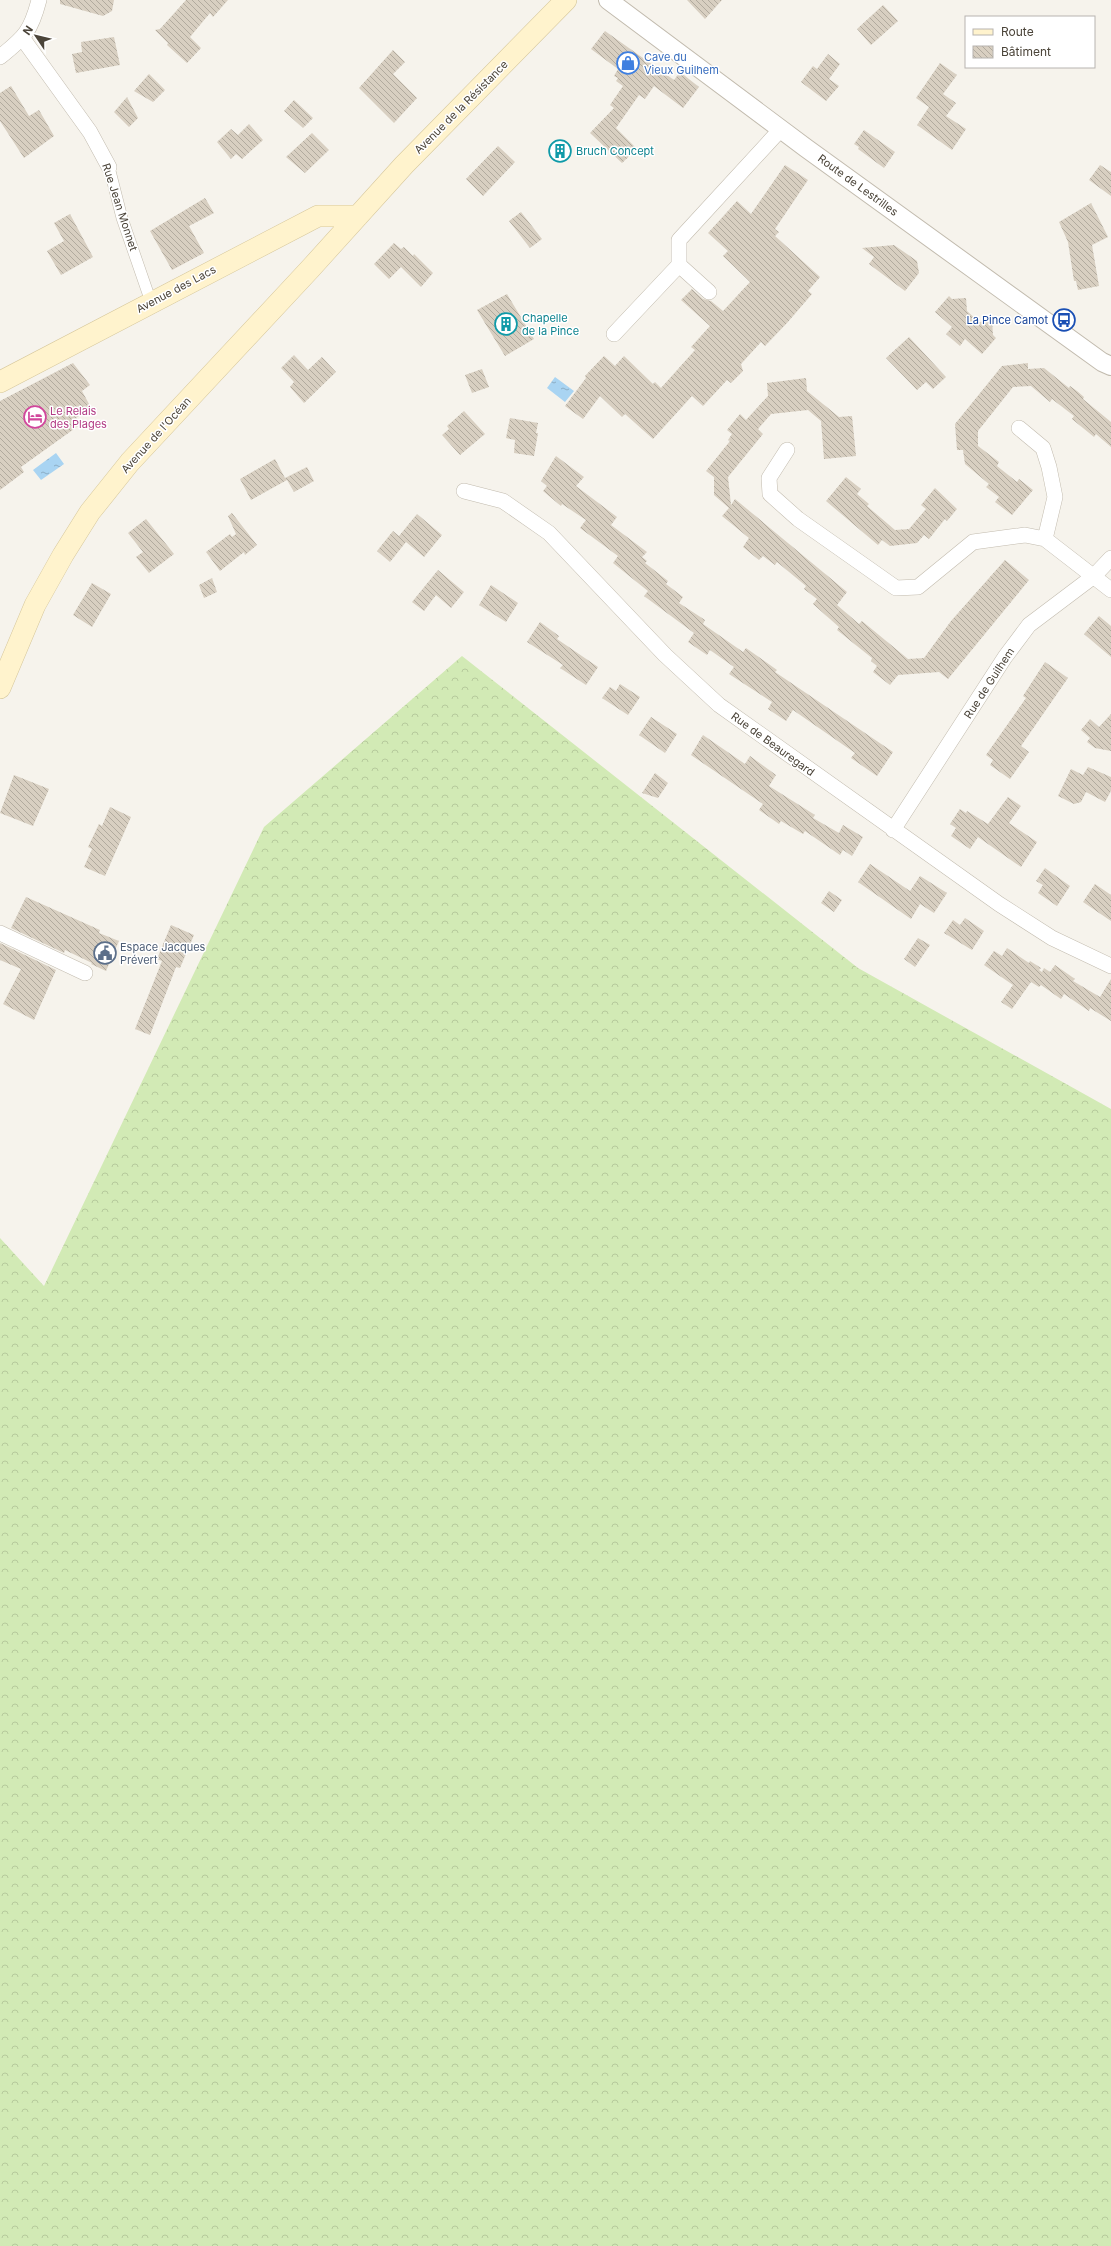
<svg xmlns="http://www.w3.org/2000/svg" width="1111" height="2246" font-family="Inter,sans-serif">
<defs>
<pattern id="forest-crowns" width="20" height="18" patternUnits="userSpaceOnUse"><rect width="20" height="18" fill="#d2eab5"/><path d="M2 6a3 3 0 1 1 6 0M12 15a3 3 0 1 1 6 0" fill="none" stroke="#b6ca9c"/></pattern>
<pattern id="water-ripples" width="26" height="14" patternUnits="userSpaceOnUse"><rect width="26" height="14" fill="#a9d4f2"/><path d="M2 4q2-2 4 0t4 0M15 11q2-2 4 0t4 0" fill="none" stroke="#8caec5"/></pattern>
<pattern id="building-back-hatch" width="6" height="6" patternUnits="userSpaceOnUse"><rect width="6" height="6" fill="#d8cfc1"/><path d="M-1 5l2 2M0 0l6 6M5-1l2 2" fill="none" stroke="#b1aa9e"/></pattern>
</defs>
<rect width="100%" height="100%" fill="#f6f3ec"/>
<path fill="url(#forest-crowns)" d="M462 656 858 968 1111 1109V2246H0V1238L44 1286 264 827Z"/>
<path fill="url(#water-ripples)" d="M555 377 574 391 565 402 547 388Z
M56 453 64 464 41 480 33 470Z"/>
<path fill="url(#building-back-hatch)" d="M60 0H114L112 11 103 16 60 4Z
M186 0H228L213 17 210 13 190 37 201 48 187 63 167 45 168 43 155 30 160 29Z
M687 0H722L705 19Z
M883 5 898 21 871 45 857 29Z
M605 31 674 80 680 72 699 87 683 108 654 86 645 99 639 95 616 128 637 149 622 163 590 133 614 108 610 105 623 86 616 81 618 78 614 76 618 69 591 49Z
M114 37 120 65 76 73 72 54 82 52 81 42Z
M393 50 405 62 393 74 417 98 394 123 359 88Z
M828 54 840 64 829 79 839 86 826 101 801 82 813 66 817 69Z
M940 63 957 75 943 94 956 103 946 116 966 129 952 150 917 125 929 107 916 98Z
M149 74 165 90 153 102 134 91Z
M11 86 29 116 39 110 54 136 24 158 0 121V93Z
M127 97 138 118 129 127 114 112Z
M294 100 313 118 303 128 284 111Z
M249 124 263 140 242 159 236 154 231 159 217 142 231 129 238 135Z
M864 130 895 152 884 168 858 149 859 147 854 144Z
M312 133 329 150 305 173 286 157Z
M498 146 515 162 483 196 466 179Z
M785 165 808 180 775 229 779 232 775 236 820 277 808 291 812 294 787 323 765 346 761 342 741 364 743 371 731 383 727 380 703 406 692 396 653 439 625 414 622 417 600 396 583 419 565 406 586 378 585 376 604 356 615 366 624 356 653 384 655 382 661 388 695 350 691 347 710 326 681 300 692 289 703 299 711 301 723 311 750 282 723 256 728 251 708 233 737 201 751 214Z
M1100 165 1111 172V196L1089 180Z
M205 198 214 213 189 226 204 253 172 270 150 231Z
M1091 203 1108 237 1092 245 1099 286 1078 290 1076 281H1074L1068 242 1059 222Z
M521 212 542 239 530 248 509 221Z
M70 214 93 257 61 275 47 251 64 241 54 223Z
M394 243 401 249 404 247 413 256 414 254 433 273 421 287 401 267 389 279 374 264Z
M894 245 917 261 919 273 905 291 869 264 874 257 862 248Z
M507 294 534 339 505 356 477 310Z
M949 296 952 299 966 298 967 311 979 322 992 321 993 335 996 338 982 354 965 339 960 346 946 334 952 327 935 312Z
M909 337 946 377 933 389 926 382 917 390 886 358Z
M294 355 308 370 322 357 336 372 304 403 290 387 294 382 281 368Z
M73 363 90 385 82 391 89 404 88 410 76 418 81 424 21 467 24 472 0 490V401Z
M1028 363V369L1044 368 1069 388 1070 386 1077 391 1084 397 1083 399 1111 422V447L1096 434 1094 437 1072 419 1074 416 1052 399 1050 402 1031 386 1013 387 978 431V446L999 462 997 466 1017 482 1019 479 1033 490 1012 515 995 502 999 497 986 487 989 484 965 464 963 450H957L955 424 1002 366Z
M482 369 489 387 472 393 465 375Z
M806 378 807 391 839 417 852 416 856 456 824 459 821 421 808 410 771 414 758 429 763 434 728 477 731 505 735 499 847 592 837 605 859 624 862 621 908 659 924 658 951 621 1005 560 1029 580 948 679 939 672 898 675 890 685 873 672 877 666 871 661 872 658 837 630 839 627 813 604 817 599 804 589 806 586 777 562 775 565 763 556 759 560 743 547 749 538 722 516 729 508 714 495V477L706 471 730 441 728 440 732 434 727 430 740 414 746 420 768 396 767 383Z
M464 411 485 434 460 455 442 435 449 429 447 426Z
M510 418 538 423 536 433H538L534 456 514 453 515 440 506 438Z
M556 456 584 477 576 486 617 517 611 525 647 552 642 557 647 561 645 563 668 581 666 584 683 597 679 603 705 620 703 624 743 652 746 648 777 670 775 672 893 752 877 776 851 758 855 753 793 710 786 721 768 709 772 702 729 674 734 667 710 650 707 655 688 642 694 633 644 596 648 591 613 563 618 556 580 528 586 520 562 504 561 506 543 491 547 486 541 481Z
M275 459 285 478 307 467 314 481 294 492 287 480 251 500 240 479Z
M846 477 861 489 857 494 869 504 867 506 895 530 909 529 926 509 921 505 935 488 957 509 947 521 945 519 929 539 924 535 917 543 890 546 882 540 878 545 826 501Z
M232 513 257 545 245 555 244 552 220 571 206 552 230 534 232 537 236 534 228 516Z
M417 514 442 535 424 557 406 542 390 562 377 551 393 531 399 536Z
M146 519 174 554 149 573 136 557 143 552 128 533Z
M438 570 464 592 451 608 436 595 424 611 412 602Z
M212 578 217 592 204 598 199 585Z
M92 583 111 594 92 627 73 615Z
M491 585 518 603 506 622 479 605Z
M1099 616 1111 626V657L1084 634Z
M540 622 559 636 557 639 598 667 586 685 560 668 563 665 527 642Z
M1045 662 1068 678 1021 746 1029 752 1010 779 990 765 993 760 986 755 1026 698 1023 696Z
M620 684 640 697 628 715 602 698 610 687 616 691Z
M1111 714V751L1095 748 1087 742 1090 738 1081 730 1090 719 1099 727Z
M651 717 677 734 665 753 639 735Z
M703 735 745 764 750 756 776 775 769 786 815 815 813 818 839 833 843 825 863 837 852 856 843 850 840 855 805 831 803 834 781 821 779 824 759 810 763 804 691 755Z
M1088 767 1111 777V791L1105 802 1086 792 1081 802 1074 804 1058 796 1071 769 1083 775Z
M655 773 668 783 658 798 642 793Z
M14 775 49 789 33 826 0 813Z
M1008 797 1021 806 1009 823 1037 842 1021 867 978 837 970 849 951 836 956 828 950 824 960 809 966 813 967 811 988 824Z
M110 807 131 817 105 876 84 867 92 849 88 847 99 824 102 826Z
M870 864 910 891 920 876 947 893 934 913 920 904 911 919 858 882Z
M1045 868 1070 886 1057 906 1038 893 1043 885 1036 881Z
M1095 884 1111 895V921L1083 902Z
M829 891 842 900 834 912 821 903Z
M26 897 100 930 99 933 119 941 106 971 91 964 92 963 65 950 64 953 11 928Z
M965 918 984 931 972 950 944 933 953 920 960 925Z
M171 925 194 935 180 968 176 967 150 1035 135 1029 162 961 157 959Z
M918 938 930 945 915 967 904 959Z
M0 943 56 970 34 1020 3 1004 21 969 0 960Z
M1007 948 1029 963 1030 961 1041 968 1039 970 1042 972 1044 968 1050 972 1055 965 1075 979 1073 981 1100 997 1111 979V1021L1090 1008 1089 1011 1064 994 1061 999 1041 985 1039 987 1031 982 1012 1009 1001 1002 1013 985 984 965 994 951 1002 956Z"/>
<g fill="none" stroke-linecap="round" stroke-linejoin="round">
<g stroke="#c2bbae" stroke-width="12">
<path id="pedestrian" d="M109 167 122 218 151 302"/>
</g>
<g stroke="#c2bbae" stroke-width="16">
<path id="minor" d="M23 39 90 132 109 167
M0 57C25 37 31 31 39 0
M679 265 709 292
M614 334 679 265V240L781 129
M1019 428 1043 448 1049 467 1055 497 1045 539
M787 450 769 478 770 494 798 519 896 588 918 587 973 542 1025 535 1045 539 1111 590
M464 491 503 501 549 533 665 655 719 705 999 904 1052 938 1111 966
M893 830 1005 657 1029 625 1094 576 1111 558
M0 933 85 973"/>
</g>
<g stroke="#c2bbae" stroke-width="20">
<path id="tertiary" d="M608 0 806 148 1102 362 1111 366"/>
</g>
<g stroke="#d6c79b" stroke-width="22">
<path id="secondary" d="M0 382 318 216H358
M0 688 35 605 63 555 90 512 130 462 310 269 404 165 566 0"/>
</g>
<use href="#pedestrian" stroke="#fff" stroke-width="11"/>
<use href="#minor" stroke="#fff" stroke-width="15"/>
<use href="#tertiary" stroke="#fff" stroke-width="18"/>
<use href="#secondary" stroke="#fff3cd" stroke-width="21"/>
</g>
<defs>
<g id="shop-ring" transform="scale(1.15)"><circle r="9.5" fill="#fff" stroke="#3f7fe0" stroke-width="1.5"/><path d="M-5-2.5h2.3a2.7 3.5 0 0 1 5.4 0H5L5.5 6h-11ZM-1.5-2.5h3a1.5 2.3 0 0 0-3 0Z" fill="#3f7fe0"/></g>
<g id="building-ring" transform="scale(1.15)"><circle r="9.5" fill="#fff" stroke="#0f9aa8" stroke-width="1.5"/><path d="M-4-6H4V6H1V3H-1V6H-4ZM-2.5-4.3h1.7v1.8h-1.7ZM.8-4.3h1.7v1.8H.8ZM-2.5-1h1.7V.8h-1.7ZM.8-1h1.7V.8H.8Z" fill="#0f9aa8"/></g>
<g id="bus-ring" transform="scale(1.15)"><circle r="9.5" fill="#fff" stroke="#1a4fb4" stroke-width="1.5"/><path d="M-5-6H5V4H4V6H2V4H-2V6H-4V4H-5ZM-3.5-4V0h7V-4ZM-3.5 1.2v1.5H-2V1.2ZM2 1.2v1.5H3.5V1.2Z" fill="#1a4fb4"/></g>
<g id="hotel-ring" transform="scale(1.15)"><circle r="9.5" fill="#fff" stroke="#d1479c" stroke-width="1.5"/><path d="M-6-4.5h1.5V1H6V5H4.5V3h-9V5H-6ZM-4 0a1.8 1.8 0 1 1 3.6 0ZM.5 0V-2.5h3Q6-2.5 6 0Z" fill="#d1479c"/></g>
<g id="civic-ring" transform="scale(1.15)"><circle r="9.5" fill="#fff" stroke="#5c6f8a" stroke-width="1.5"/><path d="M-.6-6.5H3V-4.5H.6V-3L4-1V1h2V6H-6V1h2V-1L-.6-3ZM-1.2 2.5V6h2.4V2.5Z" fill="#5c6f8a"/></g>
</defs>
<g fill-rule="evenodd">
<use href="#shop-ring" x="628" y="63"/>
<use href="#building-ring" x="560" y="151"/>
<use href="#bus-ring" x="1064" y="320"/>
<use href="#building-ring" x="506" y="324"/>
<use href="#hotel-ring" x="35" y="417"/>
<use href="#civic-ring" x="105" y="953"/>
</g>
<g text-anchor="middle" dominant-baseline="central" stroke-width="3" stroke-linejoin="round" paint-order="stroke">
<g font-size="11" fill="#366cbe" stroke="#fff" text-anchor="start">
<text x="644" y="57">Cave du<tspan x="644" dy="13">Vieux Guilhem</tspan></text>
</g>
<g font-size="11" fill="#4b4439" stroke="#fff">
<text transform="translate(461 107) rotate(-45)">Avenue de la Résistance</text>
<text transform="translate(858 185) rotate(36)">Route de Lestrilles</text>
<text transform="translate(120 207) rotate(72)">Rue Jean Monnet</text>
<text transform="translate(176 289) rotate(-28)">Avenue des Lacs</text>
<text transform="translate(156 435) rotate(-48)">Avenue de l'Océan</text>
<text transform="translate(989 683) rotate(-57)">Rue de Guilhem</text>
<text transform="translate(773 744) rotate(36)">Rue de Beauregard</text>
</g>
<g font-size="11" fill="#0d838f" stroke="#fff" text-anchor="start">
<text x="576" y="151">Bruch Concept</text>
<text x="522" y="318">Chapelle<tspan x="522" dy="13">de la Pince</tspan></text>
</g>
<g font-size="11" fill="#164399" stroke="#fff" text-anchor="end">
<text x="1048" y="320">La Pince Camot</text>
</g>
<g font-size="11" fill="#b23c85" stroke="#fff" text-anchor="start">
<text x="50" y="411">Le Relais<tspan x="50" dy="13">des Plages</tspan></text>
</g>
<g font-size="11" fill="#4e5e75" stroke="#fff" text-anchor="start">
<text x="120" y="947">Espace Jacques<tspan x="120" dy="13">Prévert</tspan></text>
</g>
</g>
<rect x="965" y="16" width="130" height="52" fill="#ffffff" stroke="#b7b4b0"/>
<rect x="973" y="29" width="20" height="6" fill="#fff3cd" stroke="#b7b4b0"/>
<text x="1001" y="36" font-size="12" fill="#4b4439">Route</text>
<rect x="973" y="46" width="20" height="12" fill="url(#building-back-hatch)" stroke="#b7b4b0"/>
<text x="1001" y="56" font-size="12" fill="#4b4439">Bâtiment</text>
<g transform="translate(36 36) rotate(305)" stroke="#ffffff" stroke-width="3" paint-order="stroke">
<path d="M0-3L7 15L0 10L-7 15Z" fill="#4b4439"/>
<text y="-6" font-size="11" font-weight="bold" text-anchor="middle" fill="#4b4439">N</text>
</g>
</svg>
